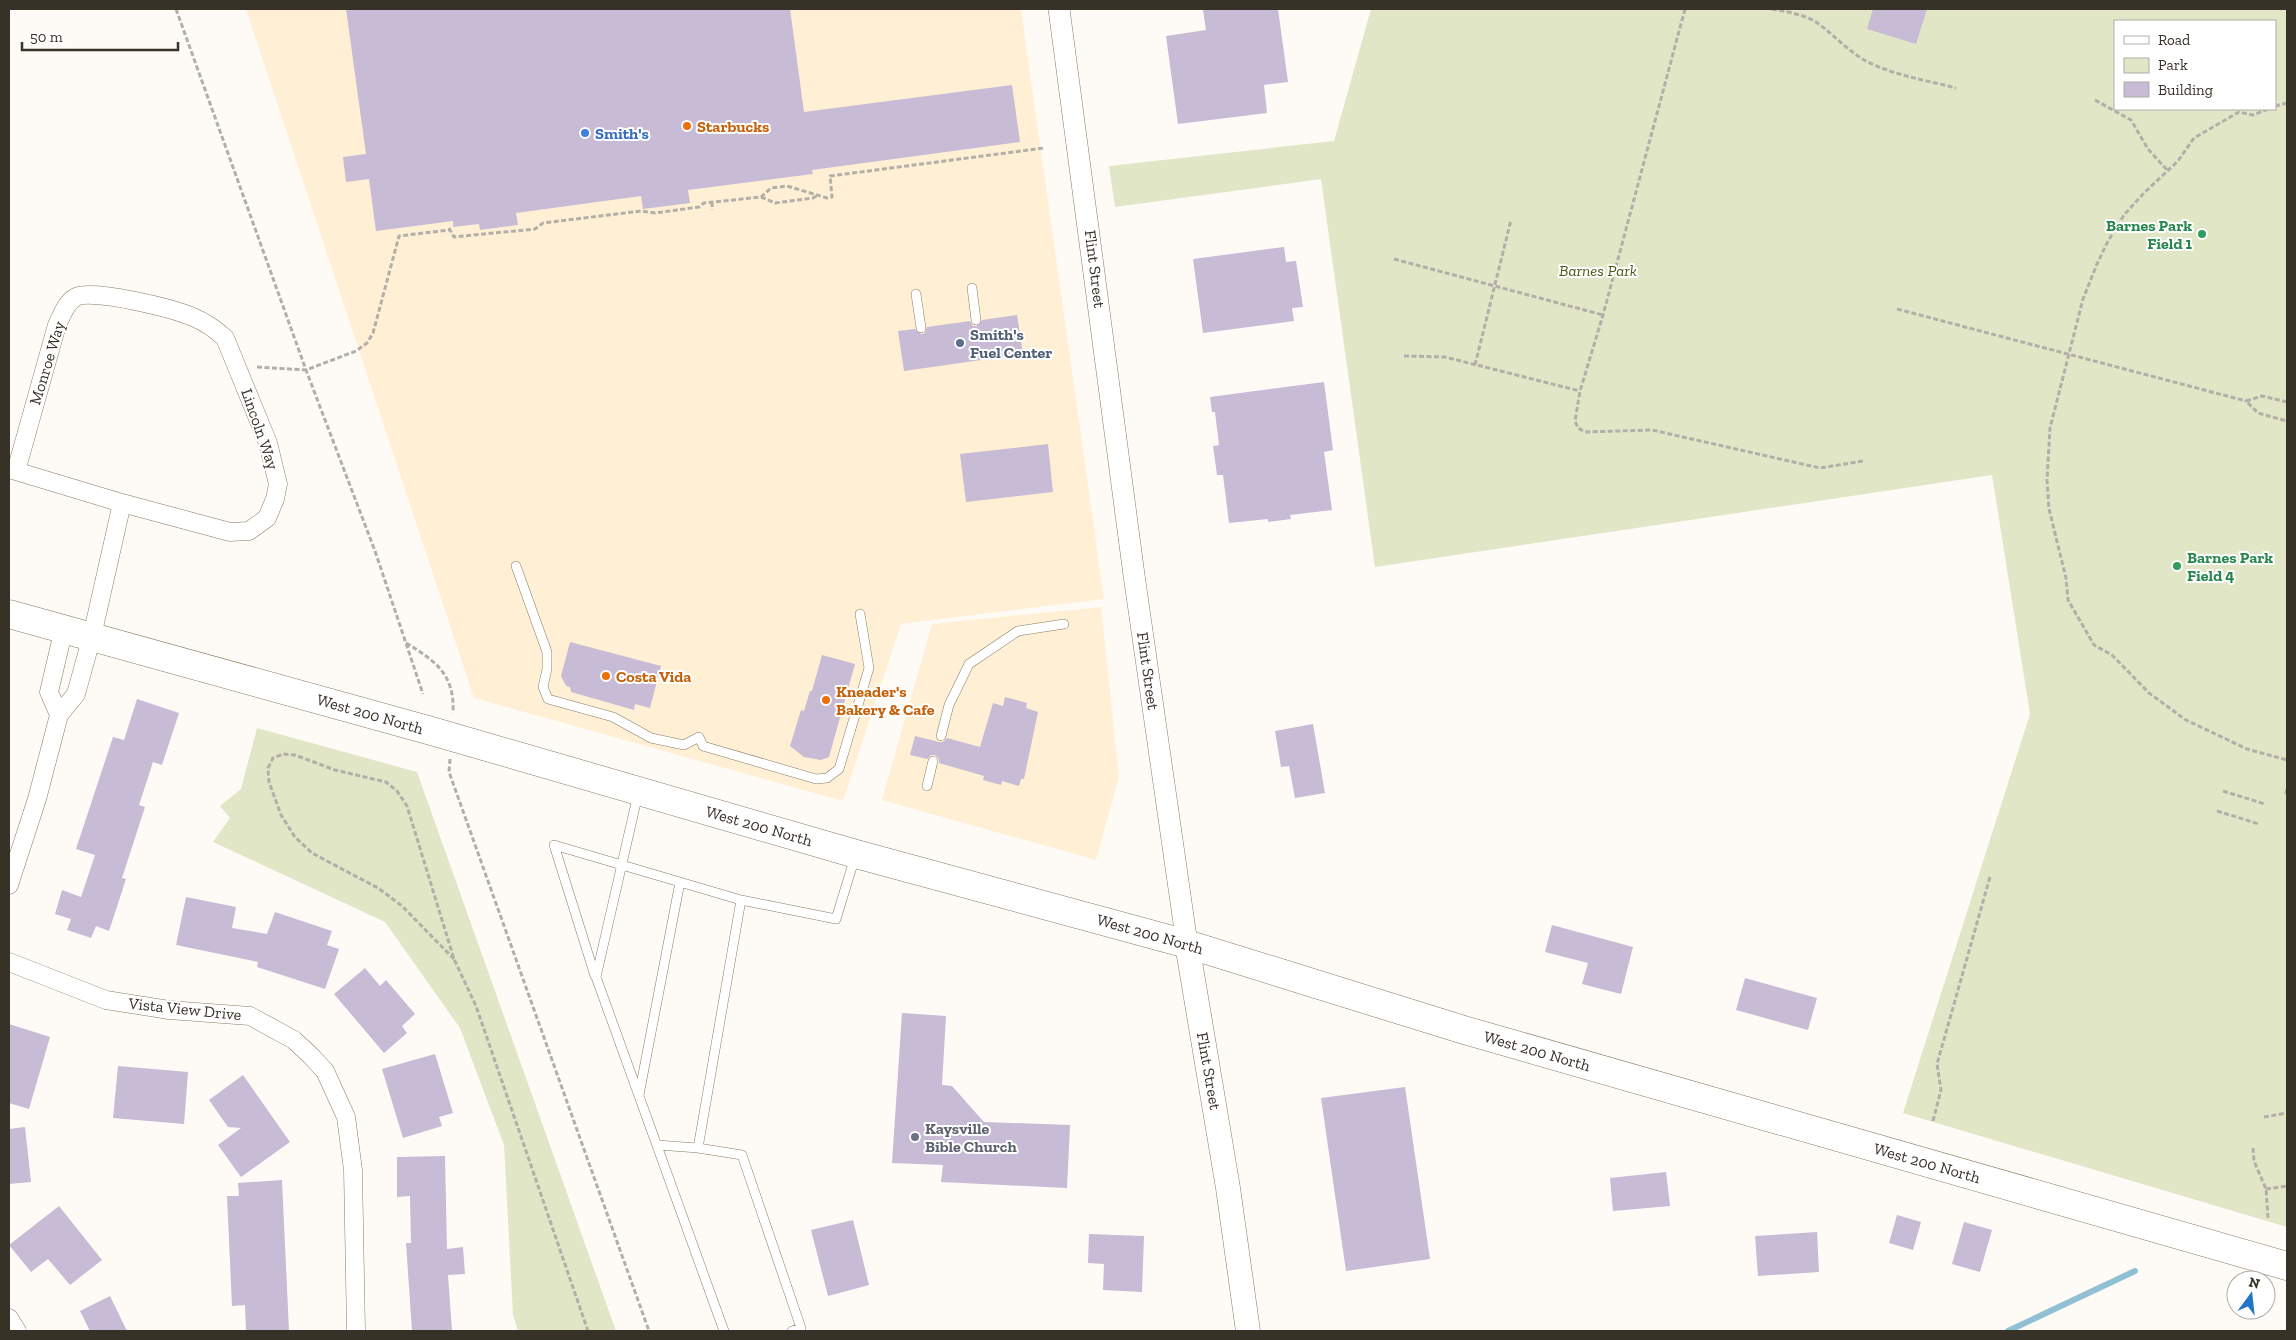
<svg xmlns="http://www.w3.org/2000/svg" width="2296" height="1340" font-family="'Zilla Slab',serif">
<rect width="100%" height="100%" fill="#fefbf6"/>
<path fill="#fff0d5" d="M246 9H1021L1104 599 901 624 843 801 474 698Z
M1101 607 1119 777 1096 860 882 800 932 624Z"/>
<path fill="#e0e6c6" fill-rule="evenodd" d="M1371 9H2287V1227L1903 1113 2030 714 1992 475 1375 567 1321 179 1115 207 1109 166 1334 141ZM2115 21H2275V109H2115Z
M257 728 417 772 616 1331H518L513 1315 504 1145 460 1028 385 922 213 842 230 818 220 806 241 789Z"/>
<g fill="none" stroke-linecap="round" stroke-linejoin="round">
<path stroke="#91c0d5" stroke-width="6" d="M2008 1331 2135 1271"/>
</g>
<path fill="#c7bbd5" d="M346 9H790L804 112 1012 85 1020 142 812 170 813 174 688 190 690 203 643 209 641 196 516 213 518 225 480 230 479 224 453 227V221L376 231 369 179 346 182 343 157 366 154Z
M1214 9H1278L1288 82 1264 85 1267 113 1178 124 1166 36 1206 30 1203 10Z
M1873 9H1927L1916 44 1867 29Z
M1284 247 1286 262 1296 261 1303 307 1292 308 1294 321 1203 333 1193 259Z
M1017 315 1023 354 904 371 898 331 915 329 921 334 925 333 927 327 970 321 973 326H977L982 320Z
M1324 382 1333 450 1324 452 1332 510 1290 515 1291 519 1268 522V519L1229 523 1223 475H1217L1213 446 1219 445 1215 412H1212L1210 397Z
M1048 444 1053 492 966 502 960 454Z
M570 642 661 666 650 708 635 704 634 710 571 692 570 687 566 686 561 676Z
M822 655 855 664 829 757 821 760 804 757 790 746 801 710 804 711 810 691H812Z
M1005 697 1027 703 1026 708 1038 712 1024 779H1021L1019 786 1002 781 1001 785 983 780 984 776 939 763V759L935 755H931L927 759 910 755 915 736 939 742H943L947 738 980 747 993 703 1003 706Z
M137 699 179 713 162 765 153 762 139 805 145 807 122 878 126 879 109 931 96 926 91 938 67 930 71 919 55 914 62 890 81 897 95 855 76 849 113 737 124 740Z
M1313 724 1325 793 1295 798 1289 766 1281 767 1275 731Z
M186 897 236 907 232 928 267 934 275 912 332 931 327 945 339 949 325 989 257 967 258 962 176 945Z
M1552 925 1633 947 1621 994 1582 984 1588 963 1545 952Z
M365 968 380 986 386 980 415 1014 402 1026 407 1033 384 1053 334 994Z
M1745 978 1817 998 1808 1030 1736 1010Z
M902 1013 946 1016 942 1085 952 1086 984 1122 1070 1125 1067 1188 941 1182 943 1165 892 1163Z
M9 1024 50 1037 29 1109 9 1103Z
M435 1054 453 1113 439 1117 442 1126 403 1138 382 1069Z
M118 1066 188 1072 184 1124 113 1118Z
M243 1075 290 1142 241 1177 218 1145 241 1128 228 1127 209 1100Z
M1405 1087 1430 1259 1346 1271 1321 1098Z
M25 1127 31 1182 9 1184V1129Z
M445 1156 447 1249 463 1247 465 1274 448 1275 452 1331H412L406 1243H411L410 1196 397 1197V1157Z
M1666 1172 1670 1206 1613 1211 1610 1178Z
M282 1180 289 1331H246L245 1305 232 1306 227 1196H239L238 1183Z
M59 1206 102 1260 70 1285 48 1259 31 1272 9 1245Z
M1897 1215 1921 1222 1913 1250 1889 1243Z
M853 1220 869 1285 828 1296 811 1230Z
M1964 1222 1992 1230 1980 1272 1952 1264Z
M1817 1232 1819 1272 1758 1276 1755 1236Z
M1089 1234 1144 1236 1142 1292 1103 1290 1104 1264 1088 1263Z
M110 1296 127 1331H90L80 1311Z"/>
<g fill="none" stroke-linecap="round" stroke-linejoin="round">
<g stroke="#887c63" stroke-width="10">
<path id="service" d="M972 288 976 320
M916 294 921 328
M516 566 547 652V669L543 687 548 699 613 717 651 738 684 745 699 737 703 746 816 779 827 778 839 769 869 668 860 614
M941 736 949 705 969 664 1018 631 1064 624
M927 786 933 761
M638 794 596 977 724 1331
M595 976 554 845 741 900
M639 1095 680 882
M657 1145 698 1148 742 1155 801 1328 792 1331
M698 1148 741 900 836 919 855 857"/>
</g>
<g stroke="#887c63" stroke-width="19">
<path id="minor" d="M9 469 122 503 230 532 249 531 267 518 275 499 278 484 268 443 225 338C215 329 205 322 193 317 174 309 92 288 76 297 66 302 62 315 57 325L16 471
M59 715 49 692 64 628
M9 885 37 799 59 715 76 694 92 636 122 503
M9 962 106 1000 169 1010 250 1016 294 1040 311 1056 325 1071 346 1117 353 1170 356 1331
M9 1318 17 1331"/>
</g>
<g stroke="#887c63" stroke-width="22">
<path id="tertiary" d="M1059 9 1134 575 1187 944"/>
</g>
<g stroke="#887c63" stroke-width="25">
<path id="secondary" d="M1187 944 1228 1188 1248 1331"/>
</g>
<g stroke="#887c63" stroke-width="29">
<path id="primary" d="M9 614 435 732 856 854 1187 944 1464 1030 2287 1266"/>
</g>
<path stroke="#b3afa8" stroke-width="3" stroke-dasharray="5 2.5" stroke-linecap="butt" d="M176 9 306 370 375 551 423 694
M1685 9 1603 315 1580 391 1575 421 1578 428 1585 432 1652 430 1820 468 1863 461
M1772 9C1787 12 1803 14 1816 22 1833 34 1846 49 1864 60 1892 75 1925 80 1956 88
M2095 100 2131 120 2148 149 2167 170
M2275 106 2287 103
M2268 109 2253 115 2239 112 2194 138 2178 161 2144 193 2124 215 2108 241 2097 264 2083 299 2050 428 2047 480 2049 509 2066 578 2068 600 2094 645 2112 655 2149 693 2186 720 2247 749 2287 760
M761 197 775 203 813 198 818 195
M712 202V210
M449 228 454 237 535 229 543 223 641 211 655 213 699 207 704 203 761 197 771 188 787 186 827 198 832 197 830 176 1044 148
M1394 259 1603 315
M1897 309 2246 401
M1404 356 1445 357 1580 391
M1475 365 1511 220
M257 367 306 370 356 351 367 343 373 333 399 236 449 230
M2287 402 2262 396 2246 401 2258 413 2287 421
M406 643C436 661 455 675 453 713
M450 759 449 772 649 1331
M2223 791 2265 804
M2286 794 2287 787
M2217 811 2259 824
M454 959 402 906 378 888 312 853 295 837 281 815 269 782 268 768 273 758 283 754 295 755 335 770 386 782 397 791 407 806 454 959 476 1006 588 1331
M2264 1117 2287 1113
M1933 1121 1941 1090 1937 1064 1990 877
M2253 1148 2254 1161 2266 1189 2268 1218
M2266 1189 2287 1186"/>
<use href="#service" stroke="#fff" stroke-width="9"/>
<use href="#minor" stroke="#fff" stroke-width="18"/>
<use href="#tertiary" stroke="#fff" stroke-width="21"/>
<use href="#secondary" stroke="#fff" stroke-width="24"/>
<use href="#primary" stroke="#fff" stroke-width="28"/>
</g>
<g fill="#e8710a" stroke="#fff" stroke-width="2">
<circle cx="687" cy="126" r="5"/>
<circle cx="606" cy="676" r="5"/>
<circle cx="826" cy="700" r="5"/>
</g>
<circle fill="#3f7fe0" stroke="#fff" stroke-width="2" cx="585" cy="133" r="5"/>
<g fill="#2e9e5b" stroke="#fff" stroke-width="2">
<circle cx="2202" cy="234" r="5"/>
<circle cx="2177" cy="566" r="5"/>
</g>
<circle fill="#5c6f8a" stroke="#fff" stroke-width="2" cx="960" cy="343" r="5"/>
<circle fill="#6b7280" stroke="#fff" stroke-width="2" cx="915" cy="1137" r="5"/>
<g text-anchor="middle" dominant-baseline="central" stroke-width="4" stroke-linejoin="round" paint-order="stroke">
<g font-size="16" font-weight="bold" fill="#c56008" stroke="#fff" text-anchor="start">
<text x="697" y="126">Starbucks</text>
<text x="616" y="676">Costa Vida</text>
<text x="836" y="691">Kneader's<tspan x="836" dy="18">Bakery &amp; Cafe</tspan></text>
</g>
<g font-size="16" font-weight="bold" fill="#366cbe" stroke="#fff" text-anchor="start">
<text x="595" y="133">Smith's</text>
</g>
<g font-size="16" font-weight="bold" fill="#27864d" stroke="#fff" text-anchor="end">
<text x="2192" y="225">Barnes Park<tspan x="2192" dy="18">Field 1</tspan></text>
<text x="2187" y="557" text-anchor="start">Barnes Park<tspan x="2187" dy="18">Field 4</tspan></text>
</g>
<g font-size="16" fill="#373227" stroke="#fff">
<text transform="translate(1095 269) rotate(83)">Flint Street</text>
<text transform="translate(47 363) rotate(-73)">Monroe Way</text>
<text transform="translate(260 429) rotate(71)">Lincoln Way</text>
<text transform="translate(1148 671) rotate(82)">Flint Street</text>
<text transform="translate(370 714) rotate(16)">West 200 North</text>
<text transform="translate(759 826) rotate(16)">West 200 North</text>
<text transform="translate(1150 934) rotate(16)">West 200 North</text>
<text transform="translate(185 1009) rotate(6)">Vista View Drive</text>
<text transform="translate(1537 1051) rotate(16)">West 200 North</text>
<text transform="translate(1209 1071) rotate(80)">Flint Street</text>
<text transform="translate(1927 1163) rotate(16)">West 200 North</text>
</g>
<g font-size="16" font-style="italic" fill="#4f5715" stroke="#fff">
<text x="1598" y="270">Barnes Park</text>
</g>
<g font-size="16" font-weight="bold" fill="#4e5e75" stroke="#fff" text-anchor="start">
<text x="970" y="334">Smith's<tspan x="970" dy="18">Fuel Center</tspan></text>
</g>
<g font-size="16" font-weight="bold" fill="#5b616d" stroke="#fff" text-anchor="start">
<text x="925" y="1128">Kaysville<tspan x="925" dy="18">Bible Church</tspan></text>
</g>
</g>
<rect width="2296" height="1340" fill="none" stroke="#373227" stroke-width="20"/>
<rect x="2114" y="20" width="162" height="90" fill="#ffffff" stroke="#afada9"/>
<rect x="2124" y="36" width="25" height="8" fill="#ffffff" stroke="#afada9"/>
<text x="2158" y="45" font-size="15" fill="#373227">Road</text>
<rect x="2124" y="58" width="25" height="15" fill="#e0e6c6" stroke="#afada9"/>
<text x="2158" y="70" font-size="15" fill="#373227">Park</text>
<rect x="2124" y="82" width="25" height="15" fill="#c7bbd5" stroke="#afada9"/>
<text x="2158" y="95" font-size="15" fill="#373227">Building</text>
<g transform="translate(2251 1295) rotate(15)"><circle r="24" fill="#ffffff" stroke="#afada9"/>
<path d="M0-4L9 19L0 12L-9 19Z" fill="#2376c5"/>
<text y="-8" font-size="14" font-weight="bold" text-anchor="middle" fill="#373227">N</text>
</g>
<path d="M22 42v8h156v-8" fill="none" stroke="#373227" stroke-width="2.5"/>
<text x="30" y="42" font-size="15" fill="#373227" stroke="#ffffff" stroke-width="4" paint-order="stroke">50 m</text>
</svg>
